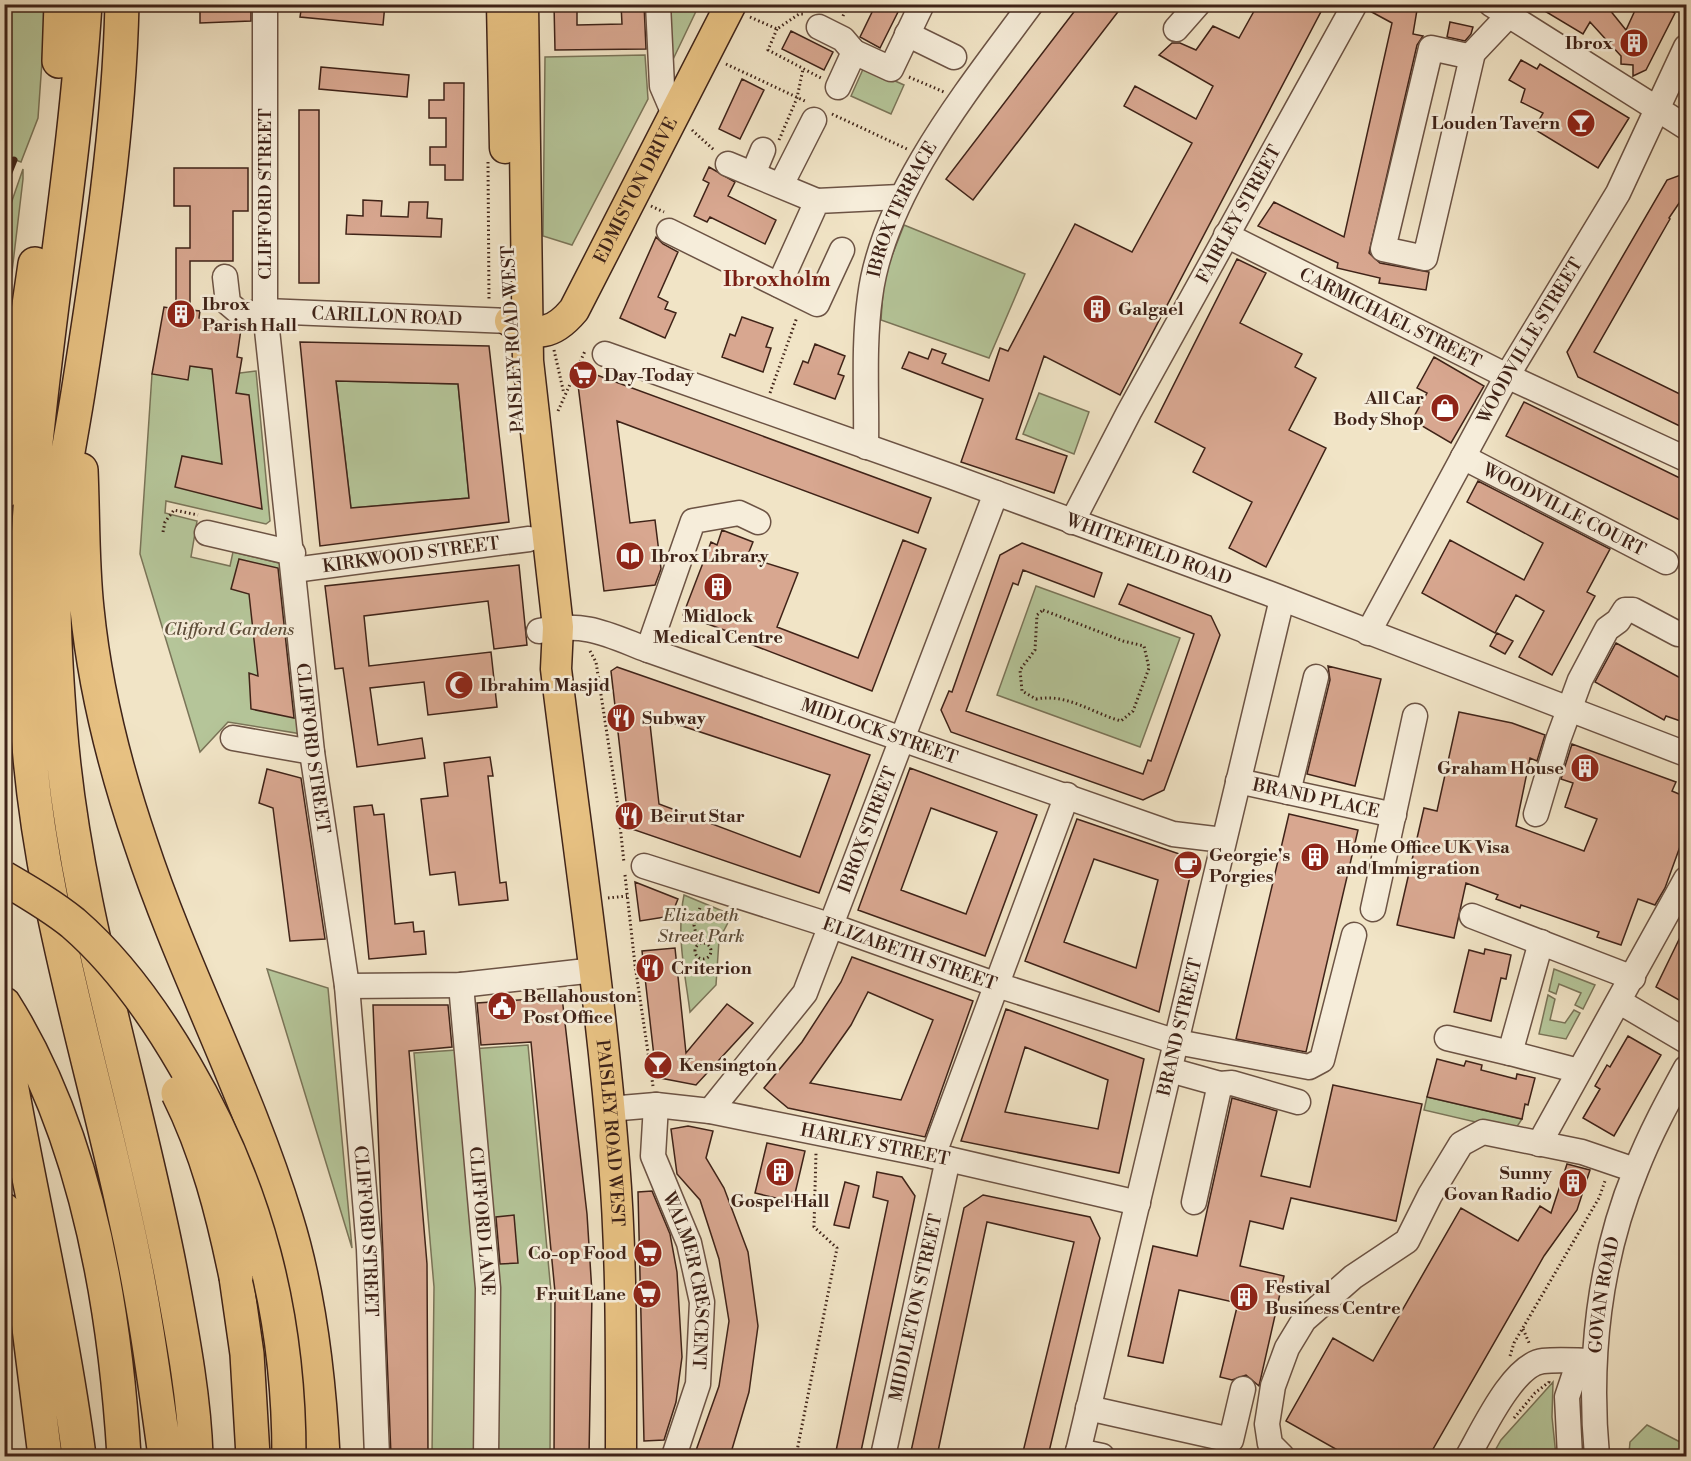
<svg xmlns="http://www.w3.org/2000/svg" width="1691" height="1461" font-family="'Libre Bodoni',serif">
<rect width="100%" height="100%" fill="#f1e4c6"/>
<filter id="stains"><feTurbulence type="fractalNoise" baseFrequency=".00333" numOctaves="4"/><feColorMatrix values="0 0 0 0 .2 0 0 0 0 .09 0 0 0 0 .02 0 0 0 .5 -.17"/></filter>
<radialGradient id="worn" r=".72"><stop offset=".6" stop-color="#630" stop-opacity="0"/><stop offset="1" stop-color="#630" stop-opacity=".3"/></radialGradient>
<path fill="#b5c599" stroke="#7a7458" stroke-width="1.5" d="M4 5H46L38 118 21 162 5 156Z
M667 5H699L667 72Z
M645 55 648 99 572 245 543 236 545 57Z
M864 67 904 85 891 114 851 96Z
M23 169V179L5 331V221Z
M904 225 1025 274 989 358 881 320 884 276Z
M190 366 240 373 256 371 270 521 266 524 166 501 165 513 197 521 191 557 230 566 233 552 287 565 302 734 228 722 200 752 140 554 152 374Z
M336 381 458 384 469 498 351 508Z
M1039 393 1089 412 1074 454 1023 434Z
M1036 586 1180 638 1140 747 997 695Z
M684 895 732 915 719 940 716 985 690 1012C685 973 676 934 684 895Z
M267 969 328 988 352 1248Z
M1554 969 1595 985 1583 1009 1575 1005 1581 993 1559 984 1556 994 1549 991Z
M1548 995 1555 999 1550 1020 1565 1023 1574 1010 1580 1013 1566 1039 1539 1034Z
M528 1045 551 1292 550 1456H432L434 1287 414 1053Z
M1427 1097 1522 1119 1514 1131 1424 1110Z
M1553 1382 1552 1417 1556 1456H1492L1501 1440Z
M1647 1425 1686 1445V1456H1639L1629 1453 1630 1442Z"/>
<path fill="#d8a790" stroke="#3f2318" stroke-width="1.5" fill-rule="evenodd" d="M200 4H251V21L200 23Z
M302 4H385L383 25 300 17Z
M554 4H577V25L622 24 621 4H644L646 49 555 50Z
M876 4H902L880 48 860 37Z
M1080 4H1124L973 200 946 179Z
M1258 4H1325L1120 395 1044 356 1016 439 1067 456 1054 493 961 462 983 399 902 368 909 352 928 359 932 349 946 354 942 363 989 381 1000 348 1008 351 1075 224 1132 252 1192 143 1124 106 1135 86 1196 119 1213 86 1159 55 1172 43H1180L1196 50 1213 26 1239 38Z
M1369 4H1418L1413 34 1423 36 1417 45 1369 253 1380 263 1429 272 1426 290 1379 283 1380 278 1337 268 1338 263 1258 226 1274 202 1344 237 1392 23 1368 10Z
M1533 4H1605L1626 30 1637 6 1642 4H1658L1675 13 1646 70 1633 76V65L1621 64V56L1590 22 1583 34Z
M1450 22 1473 27 1471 34 1465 41 1447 37Z
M791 31 833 52 824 70 782 49Z
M1521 60 1537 69 1540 64 1629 118 1598 168 1534 129 1543 113 1521 102 1525 89 1509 80Z
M321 67 409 75 407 97 319 89Z
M742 79 764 90 740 139 719 129Z
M444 83H464L463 180H445V165H430V147H446V118H429V100H444Z
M299 110H319V283H299Z
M709 167 735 182 728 196 776 220 765 244 710 217 707 222 694 216 709 183 703 180Z
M174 168H248V211H233V261H190V310L200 311 199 318 230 324 241 329 237 357 242 358 236 393 249 395 262 509 175 487 182 456 222 464 212 369 190 366 188 380 152 374 164 307 176 309V248H190V206H174Z
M1686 173V193L1669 218 1670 219 1594 352 1686 397V429L1578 377 1567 352 1667 180Z
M363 200 382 201 381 216 408 217 409 202H428L427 218 442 219 441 237 346 234 347 215 363 216Z
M656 237 663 244 678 252 658 297 668 302 665 309 676 313 665 338 620 318Z
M1237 259 1266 273 1240 323 1302 354 1295 367 1316 378 1289 430 1326 448 1266 567 1229 548 1252 502 1193 472 1205 448 1155 422Z
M742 317 773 328 766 347 771 348 763 372 722 357 730 334 735 336Z
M300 342 489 346 509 522 320 546ZM336 381 458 384 469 498 351 508Z
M815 344 845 356 838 374 844 376 835 399 794 384 803 361 808 363Z
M1434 357 1484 386 1451 443 1412 420 1427 393 1417 388Z
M583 370 931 498 918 533 617 421 630 523 655 520 661 569 655 585 604 591 577 377Z
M1524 402 1686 481V523L1506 436Z
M1478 481 1610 549 1587 592 1595 596 1552 675 1519 657 1544 611 1516 595 1495 633 1422 593 1450 540 1524 580 1543 543 1467 502Z
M722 530 753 542 747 557 798 573 777 627 858 658 903 540 926 549 872 691 745 642 746 638 683 615 711 542 717 545Z
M1022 543 1102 573 1094 597 1023 570 1018 585 1013 583 966 711 1143 774 1148 760 1151 761 1194 634 1119 604 1128 584 1211 616 1220 635 1164 790 1143 800 951 732 941 710 949 691 952 692 1000 555Z
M239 559 278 568 294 718 251 709 249 673 258 676 249 594 231 589Z
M519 565 527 645 494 649 488 601 364 616 369 666 491 652 497 707 428 715 424 682 370 688 378 745 422 738 425 758 357 767 343 668 335 669 325 586Z
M1497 633 1513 641 1505 654 1490 646Z
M1616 643 1686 681V723L1666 716 1664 720 1595 682Z
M1328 666 1381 679 1355 786 1307 774 1330 680Z
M617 667 870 755 819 893 629 828 611 671ZM649 715 830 775 800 857 659 804Z
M1459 712 1512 723 1545 735 1537 761 1530 758 1516 826 1584 851 1597 819 1565 807 1573 783 1561 779 1572 744 1676 782 1672 791 1686 797V830L1665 888 1655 905 1638 899 1621 945 1597 937 1599 932 1521 905 1520 908 1496 899 1498 895 1466 883 1454 938 1397 925 1424 808 1437 811Z
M490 757 493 776H488L500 883 506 882 508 900 459 905 455 872 430 875 421 799 448 796 444 763Z
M910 768 1037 815 985 956 858 910ZM931 808 997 832 966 914 901 890Z
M267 769 301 778 325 939 290 941 273 808 259 803Z
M372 805 374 815 384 814 395 924 413 922 414 932 424 931 426 954 369 959 354 807Z
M1289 814 1358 830 1306 1052 1236 1039Z
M1077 819 1194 859 1159 1012 1025 961ZM1094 859 1158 880 1136 968 1064 942Z
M635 882 678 899 671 916 640 921Z
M1686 925V1004L1656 987Z
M675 948 686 1053 727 1004 753 1023 696 1085 660 1078 656 1074 642 951Z
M1485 949 1511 955 1506 979 1501 978 1491 1021 1454 1012 1469 950 1484 954Z
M852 957 973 1001 925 1137 788 1108 764 1088 802 1042 841 982ZM868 992 933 1020 901 1100 810 1083 851 1025Z
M562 997 587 1214 592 1293 589 1456H554L555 1292 531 1042 481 1045 477 1003Z
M373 1005H448L452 1047 409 1051 427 1264 428 1456H391Z
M1006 1009 1144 1059 1119 1173 961 1141ZM1025 1047 1108 1080 1098 1129 1005 1112Z
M1628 1036 1661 1055 1614 1136 1583 1118 1600 1089 1595 1086 1607 1065 1610 1067Z
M1437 1059 1464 1066 1466 1061 1482 1065 1481 1070 1516 1079 1517 1074 1535 1078 1528 1105 1525 1104 1522 1119 1427 1097Z
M1333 1085 1422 1104 1396 1221 1291 1198 1283 1229 1250 1221 1240 1266 1284 1276 1259 1386 1246 1375 1232 1380 1220 1377 1238 1303 1179 1290 1163 1363 1128 1356 1153 1246 1197 1256 1232 1098 1277 1111 1261 1176 1310 1187Z
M688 1126 713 1131 706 1158 724 1188 748 1252 758 1326 749 1392 730 1456H694L719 1386 729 1321 719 1259 700 1200 677 1174 671 1129Z
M767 1143 805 1151 793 1202 755 1193Z
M1567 1164 1590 1170 1577 1210 1544 1256 1429 1456H1348L1286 1421 1333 1338 1373 1361 1461 1208 1518 1241 1540 1206 1551 1213Z
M877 1172 902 1177 915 1196 860 1456 836 1451 888 1201 873 1197Z
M845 1182 859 1186 849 1228 834 1225Z
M652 1191 670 1234 677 1272 682 1357 676 1402 664 1440 644 1441 638 1192Z
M983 1195 1090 1217 1100 1238 1048 1456H1022L1074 1242 987 1222 937 1456H910L964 1208Z
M514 1215 518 1263 500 1264 496 1217Z"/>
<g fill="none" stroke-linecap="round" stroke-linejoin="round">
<g stroke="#6c5344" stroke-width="27">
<g id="minor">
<path id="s1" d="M265 4V311L312 752 347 986 369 1249 377 1456"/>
<path d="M658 4 662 86 674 114"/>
<path d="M1491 4 1686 127"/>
<path d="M819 27 843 39 854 52"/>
<path d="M1176 29 1198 4"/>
<path d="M907 34 954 57"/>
<path d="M1472 57 1431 48 1383 249 1425 258 1472 57 1473 53 1509 15"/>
<path d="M838 87 854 52 891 69 922 4"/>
<path d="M728 164 817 201"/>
<path d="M753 174 763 150"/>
<path d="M781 185 814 120"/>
<path d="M669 231 817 304 842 250"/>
<path id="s2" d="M1226 235 1507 376 1686 459"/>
<path id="s3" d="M225 277 228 303 242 315 265 311 510 321"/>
<path d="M779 285 817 201 900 197"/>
<path id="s4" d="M605 354 950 476 1268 593 1686 754"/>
<path id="s5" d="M866 447C867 398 863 346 870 297 883 193 970 87 1031 4"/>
<path id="s6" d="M1463 457 1666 562"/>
<path id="s7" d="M1072 522 1129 412 1355 4"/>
<path d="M207 533 293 553"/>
<path id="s8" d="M294 570 529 539"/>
<path id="s9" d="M539 631C587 622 604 633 648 650L1173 834 1223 840"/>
<path id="s10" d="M1368 633 1507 376 1618 193 1686 47"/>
<path d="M648 650 693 521 739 513 758 522"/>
<path d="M233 738 312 752"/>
<path id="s11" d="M1238 781 1394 815"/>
<path d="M1288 792 1316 677"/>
<path d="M1536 814 1558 740 1580 680 1607 629 1618 621 1625 610H1633L1678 634"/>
<path id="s12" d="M644 866 829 925 997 985 1177 1042 1309 1067 1322 1060 1354 935"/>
<path d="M1373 909 1415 716"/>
<path d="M1472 916 1633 978"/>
<path d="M1541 942 1510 1053 1579 1071"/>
<path id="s13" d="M461 985 488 1288 486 1456"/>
<path d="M347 986 461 985 595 970"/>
<path d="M1620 1002 1686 1041"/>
<path d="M1447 1038 1510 1053"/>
<path d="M1170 1070 1220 1084 1232 1083 1298 1102"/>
<path id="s14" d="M656 1105 653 1156 689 1243 702 1302 698 1384 674 1456"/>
<path id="s15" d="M609 1109 656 1105 710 1111 948 1159 1138 1203"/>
<path id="s16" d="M710 1111 805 993 996 493"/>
<path d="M1539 1144 1686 879"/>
<path d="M933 1156 1067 795"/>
<path d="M1194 1202 1220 1084"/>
<path d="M1088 1408 1231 1440 1243 1389"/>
<path d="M1078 1451 1102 1456"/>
<path id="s17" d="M883 1456 948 1159"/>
<path id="s18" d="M1077 1456 1282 599"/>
<path d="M1282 1456 1270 1444 1267 1424 1273 1386 1287 1348 1304 1320 1353 1277 1407 1241 1430 1195 1461 1144 1483 1132 1582 1152 1635 1170"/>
<path d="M1468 1456C1482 1432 1513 1364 1543 1361 1560 1359 1578 1361 1594 1361"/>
<path d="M1570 1456 1567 1397 1579 1361"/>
<path id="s19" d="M1597 1456C1588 1360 1599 1260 1636 1170 1650 1134 1668 1101 1686 1068"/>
</g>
</g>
<g stroke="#3f2318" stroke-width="33">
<g id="major">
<path d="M502 4 505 148"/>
<path id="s20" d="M523 4 528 361 558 627 556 669C576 833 601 996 614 1161 622 1259 621 1358 621 1456"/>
<path id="s21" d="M510 321C537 337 553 335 574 310L731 4"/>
</g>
</g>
<g stroke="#3f2318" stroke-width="36">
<path id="highway" d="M85 4C70 243 13 477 27 717 36 888 89 1050 125 1216 143 1295 154 1376 165 1456
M122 4C119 135 98 265 78 393 71 437 62 481 57 525 51 590 55 658 60 724 74 911 136 1090 171 1274 182 1334 194 1395 196 1456
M59 61 61 4
M81 470C83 516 82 563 87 609 95 689 115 768 141 844 183 971 247 1090 286 1218 310 1295 319 1377 323 1456
M4 491 13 414 35 264
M4 1004C86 1134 115 1306 124 1456
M4 1044C27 1182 61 1318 79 1456
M4 1210 28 1320 45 1456
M236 1277 247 1354 253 1456"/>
</g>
<path stroke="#3f2318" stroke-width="3" stroke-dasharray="1.5 3" stroke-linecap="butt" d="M843 16 848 4
M750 17 777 29 799 14H805
M777 29 768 50 821 78
M726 64 807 102
M909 77 944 92
M832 114 907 149
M692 130 714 150
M779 140 797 98 803 69
M488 162 489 300
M651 206 664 212
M554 350 564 394
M770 393 797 317
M558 411 585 351
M163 532 165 522 174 510 198 515
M1043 610 1123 641 1144 646 1149 668 1133 711 1121 721C1092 713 1067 693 1036 699L1022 691 1020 670 1035 650 1037 615Z
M590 651 596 662 618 806 624 863
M625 875 635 965 653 1086
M608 898 627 896
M695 951a8 8 0 1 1 16 0a8 8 0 1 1-16 0Z
M698 944 694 925 701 905
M1523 1329 1530 1345
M1510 1356 1514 1343 1599 1198 1605 1181
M1514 1418 1535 1393 1549 1382 1548 1379
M796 1456 837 1248 814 1227 816 1153"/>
<use href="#minor" stroke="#f6edda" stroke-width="24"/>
<use href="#major" stroke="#e8c283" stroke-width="30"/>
<use href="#highway" stroke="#e8c283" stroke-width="33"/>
<g stroke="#3f2318" stroke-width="7">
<path id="rail" d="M4 185 14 160"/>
</g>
<use href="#rail" stroke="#f6edda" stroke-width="4.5" stroke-dasharray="14" stroke-linecap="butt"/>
<g stroke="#3f2318" stroke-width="36" stroke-linecap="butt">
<path id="highway-bridge" d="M4 878C28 892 52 906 73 923 118 962 155 1014 185 1066 257 1189 289 1314 289 1456
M178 1093C207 1151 223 1214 236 1277"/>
</g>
<use href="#highway-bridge" stroke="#e8c283" stroke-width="33"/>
</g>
<defs>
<g id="building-disc" transform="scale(1.5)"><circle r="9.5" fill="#8f2418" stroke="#f6edda"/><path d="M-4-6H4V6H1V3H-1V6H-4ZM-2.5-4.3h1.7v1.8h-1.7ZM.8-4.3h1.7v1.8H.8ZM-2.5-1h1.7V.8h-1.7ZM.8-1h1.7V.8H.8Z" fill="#fff"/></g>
<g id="bar-disc" transform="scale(1.5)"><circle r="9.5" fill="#8f2418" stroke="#f6edda"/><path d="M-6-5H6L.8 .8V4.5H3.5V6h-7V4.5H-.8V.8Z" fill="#fff"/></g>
<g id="supermarket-disc" transform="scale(1.5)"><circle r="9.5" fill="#8f2418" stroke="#f6edda"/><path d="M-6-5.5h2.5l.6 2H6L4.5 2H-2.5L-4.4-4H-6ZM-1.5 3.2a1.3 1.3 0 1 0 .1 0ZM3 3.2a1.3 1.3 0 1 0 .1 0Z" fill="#fff"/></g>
<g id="shop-disc" transform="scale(1.5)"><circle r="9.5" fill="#8f2418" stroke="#f6edda"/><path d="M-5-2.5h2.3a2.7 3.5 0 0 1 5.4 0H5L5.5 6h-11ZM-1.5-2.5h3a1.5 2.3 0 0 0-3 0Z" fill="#fff"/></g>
<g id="library-disc" transform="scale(1.5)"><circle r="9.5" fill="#8f2418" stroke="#f6edda"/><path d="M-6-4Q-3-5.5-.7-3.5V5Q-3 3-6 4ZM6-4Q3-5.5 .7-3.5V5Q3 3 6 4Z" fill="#fff"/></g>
<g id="mosque-disc" transform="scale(1.5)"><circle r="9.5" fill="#8f2418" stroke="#f6edda"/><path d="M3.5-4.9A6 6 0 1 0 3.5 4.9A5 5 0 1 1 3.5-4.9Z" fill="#fff"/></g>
<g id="restaurant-disc" transform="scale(1.5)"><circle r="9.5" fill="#8f2418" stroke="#f6edda"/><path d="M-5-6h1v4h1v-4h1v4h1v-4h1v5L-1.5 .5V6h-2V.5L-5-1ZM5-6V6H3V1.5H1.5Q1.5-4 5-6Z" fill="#fff"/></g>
<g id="cafe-disc" transform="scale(1.5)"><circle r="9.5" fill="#8f2418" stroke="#f6edda"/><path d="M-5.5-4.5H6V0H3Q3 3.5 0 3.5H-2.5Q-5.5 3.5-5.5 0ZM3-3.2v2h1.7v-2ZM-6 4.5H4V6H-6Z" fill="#fff"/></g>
<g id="civic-disc" transform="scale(1.5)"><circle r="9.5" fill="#8f2418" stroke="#f6edda"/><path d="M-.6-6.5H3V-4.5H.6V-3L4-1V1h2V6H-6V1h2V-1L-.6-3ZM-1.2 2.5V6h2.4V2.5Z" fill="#fff"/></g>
</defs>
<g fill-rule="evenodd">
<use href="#building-disc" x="1634" y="43"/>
<use href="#bar-disc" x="1581" y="123"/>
<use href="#building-disc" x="1097" y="309"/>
<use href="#building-disc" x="181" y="314"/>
<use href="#supermarket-disc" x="583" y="375"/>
<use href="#shop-disc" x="1445" y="408"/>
<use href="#library-disc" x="630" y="556"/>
<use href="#building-disc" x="718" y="587"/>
<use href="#mosque-disc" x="459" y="685"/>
<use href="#restaurant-disc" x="621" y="718"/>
<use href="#building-disc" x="1585" y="768"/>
<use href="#restaurant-disc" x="629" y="816"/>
<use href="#building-disc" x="1315" y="857"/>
<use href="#cafe-disc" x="1188" y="865"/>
<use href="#restaurant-disc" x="650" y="968"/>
<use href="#civic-disc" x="502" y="1006"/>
<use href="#bar-disc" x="658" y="1065"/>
<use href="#building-disc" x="780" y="1172"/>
<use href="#building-disc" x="1573" y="1183"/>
<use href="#supermarket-disc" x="648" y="1253"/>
<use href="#supermarket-disc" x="647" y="1294"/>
<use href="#building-disc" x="1244" y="1297"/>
</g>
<g text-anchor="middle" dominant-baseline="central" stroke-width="5" stroke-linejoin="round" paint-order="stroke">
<g font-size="18" font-weight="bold" fill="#3f2318" stroke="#f6edda" text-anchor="start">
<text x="1613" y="43" text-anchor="end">Ibrox</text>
<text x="1560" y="123" text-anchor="end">Louden Tavern</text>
<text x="202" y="304">Ibrox<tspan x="202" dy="21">Parish Hall</tspan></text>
<text x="1118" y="309">Galgael</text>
<text x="604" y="375">Day-Today</text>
<text x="1424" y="398" text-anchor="end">All Car<tspan x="1424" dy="21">Body Shop</tspan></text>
<text x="651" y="556">Ibrox Library</text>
<text x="718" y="616" text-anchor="middle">Midlock<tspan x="718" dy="21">Medical Centre</tspan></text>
<text x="480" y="685">Ibrahim Masjid</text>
<text x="642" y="718">Subway</text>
<text x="1564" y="768" text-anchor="end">Graham House</text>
<text x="650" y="816">Beirut Star</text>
<text x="1336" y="847">Home Office UK Visa<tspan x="1336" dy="21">and Immigration</tspan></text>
<text x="1209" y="855">Georgie's<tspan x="1209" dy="21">Porgies</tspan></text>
<text x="671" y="968">Criterion</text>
<text x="523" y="996">Bellahouston<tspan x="523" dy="21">Post Office</tspan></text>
<text x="679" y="1065">Kensington</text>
<text x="1552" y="1173" text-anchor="end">Sunny<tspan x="1552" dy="21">Govan Radio</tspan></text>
<text x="780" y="1201" text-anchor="middle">Gospel Hall</text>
<text x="627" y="1253" text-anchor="end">Co-op Food</text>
<text x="1265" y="1287">Festival<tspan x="1265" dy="21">Business Centre</tspan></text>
<text x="626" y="1294" text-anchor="end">Fruit Lane</text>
</g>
<g font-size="18" fill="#3f2318" stroke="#f6edda">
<text stroke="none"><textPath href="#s21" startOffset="208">EDMISTON DRIVE</textPath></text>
<text transform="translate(265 194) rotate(-90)">CLIFFORD STREET</text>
<text stroke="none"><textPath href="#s5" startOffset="244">IBROX TERRACE</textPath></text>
<text stroke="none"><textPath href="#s7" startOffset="350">FAIRLEY STREET</textPath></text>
<text stroke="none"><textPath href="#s3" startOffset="190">CARILLON ROAD</textPath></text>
<text stroke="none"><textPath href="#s2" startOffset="184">CARMICHAEL STREET</textPath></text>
<text transform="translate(513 339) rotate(-93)">PAISLEY ROAD WEST</text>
<text stroke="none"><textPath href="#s10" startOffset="334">WOODVILLE STREET</textPath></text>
<text stroke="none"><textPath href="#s6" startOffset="114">WOODVILLE COURT</textPath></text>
<text stroke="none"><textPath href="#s4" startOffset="578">WHITEFIELD ROAD</textPath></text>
<text stroke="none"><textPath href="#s8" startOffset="118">KIRKWOOD STREET</textPath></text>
<text stroke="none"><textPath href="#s9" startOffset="358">MIDLOCK STREET</textPath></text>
<text stroke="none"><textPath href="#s1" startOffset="747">CLIFFORD STREET</textPath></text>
<text stroke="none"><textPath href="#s11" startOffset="80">BRAND PLACE</textPath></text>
<text stroke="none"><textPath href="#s16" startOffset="326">IBROX STREET</textPath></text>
<text stroke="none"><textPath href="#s12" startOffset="280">ELIZABETH STREET</textPath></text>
<text stroke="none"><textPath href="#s18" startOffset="441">BRAND STREET</textPath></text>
<text stroke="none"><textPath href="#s20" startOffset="1134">PAISLEY ROAD WEST</textPath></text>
<text stroke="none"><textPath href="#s15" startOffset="270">HARLEY STREET</textPath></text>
<text stroke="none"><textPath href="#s13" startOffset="237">CLIFFORD LANE</textPath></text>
<text stroke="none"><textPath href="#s1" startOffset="1233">CLIFFORD STREET</textPath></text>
<text stroke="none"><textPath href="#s14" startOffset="182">WALMER CRESCENT</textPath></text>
<text stroke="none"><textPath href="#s19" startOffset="162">GOVAN ROAD</textPath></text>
<text stroke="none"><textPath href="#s17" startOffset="152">MIDDLETON STREET</textPath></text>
</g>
<g font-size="18" font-style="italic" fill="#5c4c38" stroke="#f6edda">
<text x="229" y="629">Clifford Gardens</text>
<text x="701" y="915">Elizabeth<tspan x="701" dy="21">Street Park</tspan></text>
</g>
<g font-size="21" font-weight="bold" fill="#7a1f14" stroke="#f6edda">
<text x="777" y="280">Ibroxholm</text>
</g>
</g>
<rect width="1691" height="1461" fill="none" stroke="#f1e4c6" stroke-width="24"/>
<rect x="6" y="6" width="1679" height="1449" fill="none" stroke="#3f2318" stroke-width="3"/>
<rect x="12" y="12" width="1667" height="1437" fill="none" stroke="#3f2318" stroke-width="1.5"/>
<rect width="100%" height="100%" filter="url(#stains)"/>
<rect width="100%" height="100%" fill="url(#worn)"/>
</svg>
